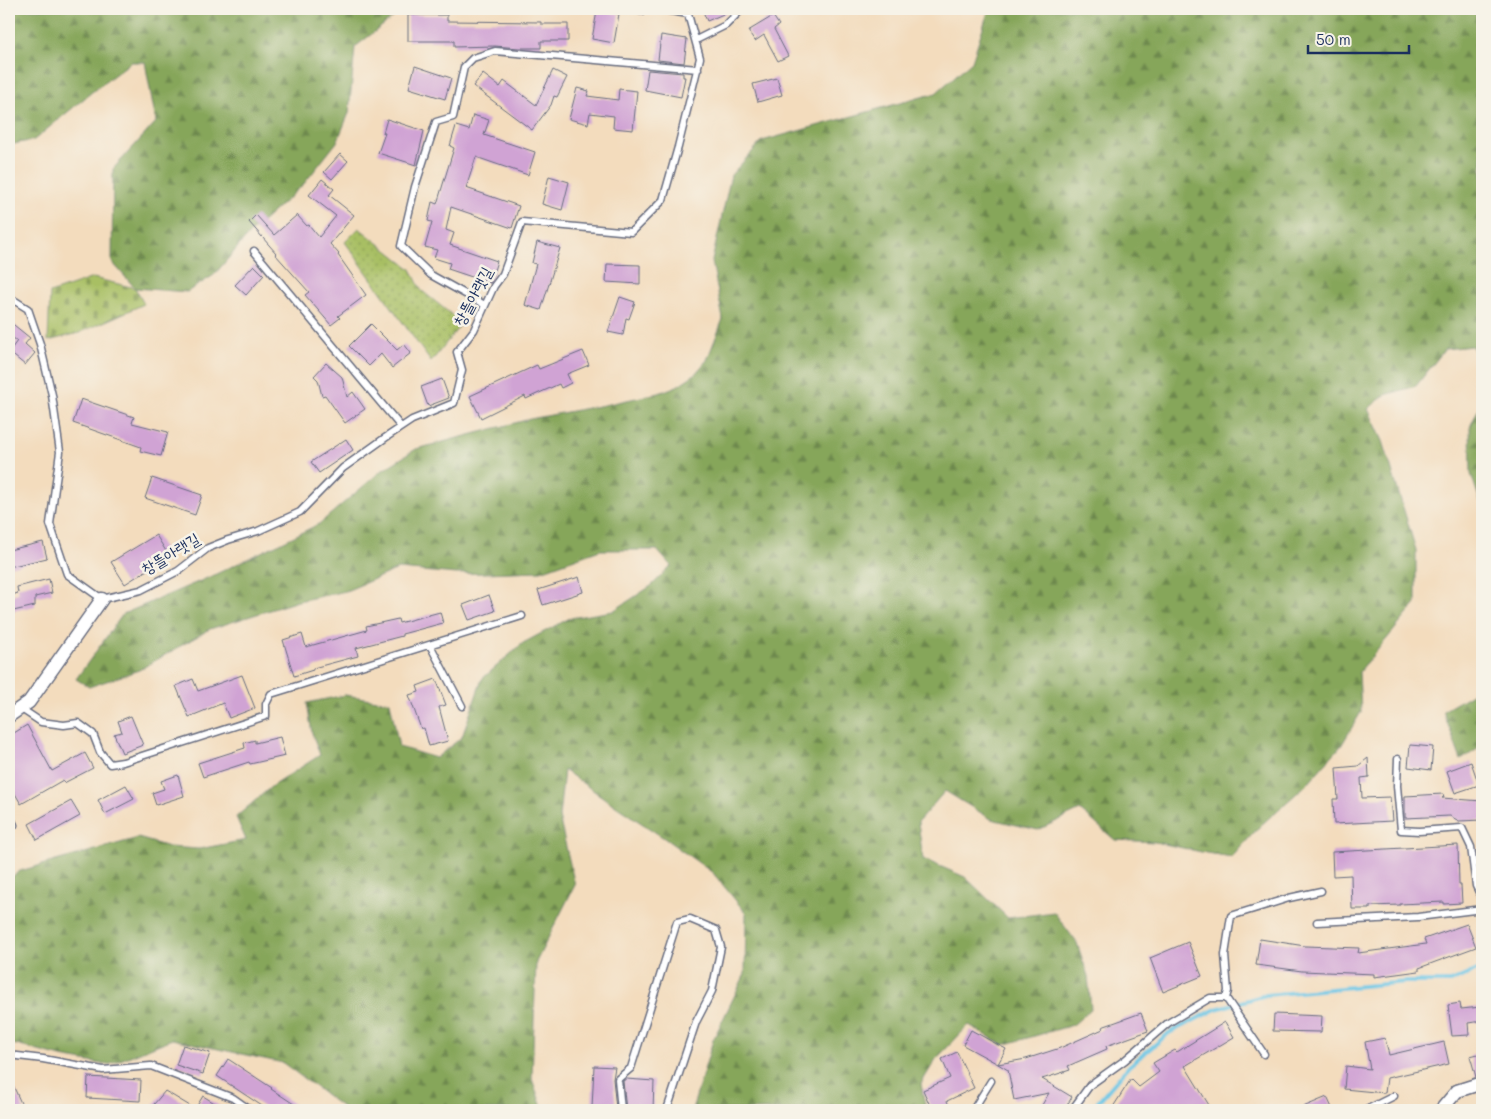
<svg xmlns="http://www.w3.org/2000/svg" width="1491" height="1119" font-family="Mali,'Poor Story',sans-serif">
<defs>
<pattern id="grass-dots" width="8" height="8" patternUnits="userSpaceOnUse" patternTransform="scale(1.25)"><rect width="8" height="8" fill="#a8bf64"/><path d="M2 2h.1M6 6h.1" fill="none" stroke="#889c56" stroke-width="1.8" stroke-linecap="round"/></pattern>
<pattern id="forest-firs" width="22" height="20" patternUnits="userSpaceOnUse" patternTransform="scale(1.25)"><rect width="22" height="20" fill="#86a65a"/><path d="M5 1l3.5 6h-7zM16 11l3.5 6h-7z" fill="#6d884e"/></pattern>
<pattern id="cemetery-stones" width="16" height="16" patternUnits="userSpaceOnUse" patternTransform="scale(1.25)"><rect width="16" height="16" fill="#a8bf64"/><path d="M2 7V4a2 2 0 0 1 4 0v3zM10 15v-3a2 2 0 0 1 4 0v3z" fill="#889c56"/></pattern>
</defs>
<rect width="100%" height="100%" fill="#f7f3e8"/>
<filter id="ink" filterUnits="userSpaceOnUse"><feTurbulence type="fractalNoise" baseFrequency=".02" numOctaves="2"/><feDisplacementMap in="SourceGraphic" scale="10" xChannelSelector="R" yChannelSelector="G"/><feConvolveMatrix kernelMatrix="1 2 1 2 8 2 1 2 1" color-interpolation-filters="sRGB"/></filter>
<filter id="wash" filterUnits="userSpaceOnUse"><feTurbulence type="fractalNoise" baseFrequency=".0096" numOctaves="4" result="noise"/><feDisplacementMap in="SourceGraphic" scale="20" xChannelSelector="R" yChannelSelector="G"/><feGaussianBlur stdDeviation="1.12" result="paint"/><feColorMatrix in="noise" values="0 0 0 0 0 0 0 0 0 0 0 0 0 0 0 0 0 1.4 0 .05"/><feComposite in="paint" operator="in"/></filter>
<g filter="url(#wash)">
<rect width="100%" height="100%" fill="#f3dcbd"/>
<path fill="url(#grass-dots)" stroke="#627761" d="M359 228 411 269 421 290 462 323 431 362 345 242Z"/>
<path fill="url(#forest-firs)" stroke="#506a5c" d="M9 9H404L355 47 349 113 337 142 303 185 250 233 214 275 187 292 135 288 112 262 113 169 156 122 145 62H131L92 92 34 140 9 145Z
M989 9H1482V367L1472 346 1445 349 1416 386 1385 395 1368 409 1383 441 1416 550V604L1359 672 1361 712 1341 746 1306 785 1260 826 1232 857 1206 853 1155 842 1115 840 1080 810 1038 830 991 819 945 791 918 822 923 859 965 877 1008 918 1054 912 1077 943 1088 976 1091 1009 1073 1025 1003 1045 969 1025 936 1059 921 1084 926 1110H692L713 1040 745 974 746 913 713 873 664 838 617 807 564 770 559 817 575 885 536 962 532 1079 543 1110H346L283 1063 172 1039 108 1065 61 1057 9 1043V879L20 871 138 838 169 847 199 849 246 840 236 817 272 786 320 755 312 733 307 703 345 695 390 702 399 747 436 758 462 737 482 679 523 643 570 618 613 611 651 586 671 566 657 550H600L541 571 457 574 398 569 346 591 298 601 210 629 139 670 89 687 76 679 123 614 212 576 319 524 381 471 416 449 530 419 604 405 659 393 677 386 695 374 707 360 723 319 712 261 731 175 762 141 936 93 972 61Z
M1482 401V507L1471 474 1470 427Z
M1482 688V746L1461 760 1443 711Z"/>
<path fill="url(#cemetery-stones)" stroke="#627761" d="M93 278 135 288 144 304 79 333 48 341 50 293Z"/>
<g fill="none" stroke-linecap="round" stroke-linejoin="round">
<path stroke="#67c4e5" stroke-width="4" d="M1091 1110 1129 1066 1169 1033 1216 1009 1266 995 1406 982H1450L1482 968"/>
</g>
<g id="blocks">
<path fill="#d0a3d4" d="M702 9H735L707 21Z
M597 11 619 14 614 43 592 39Z
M408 15H447V21L541 22V24H568V41H541V48H519L495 46 454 47V41H408Z
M773 16 779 25 774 29 788 56 778 61 764 35 755 41 748 31Z
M661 35 687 39 684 63 658 60Z
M415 66 451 78 445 99 409 88Z
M553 70 567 77 557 97 554 96 551 105 532 130 473 86 483 74 500 87 504 81 536 105Z
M648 70 683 73V77H685L681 97 645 90Z
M777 78 782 95 758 102 753 84Z
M577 88 589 91 587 96 618 100 619 89 637 91 633 130 613 128 614 116 590 113 588 124 569 119Z
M473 115 489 120 484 135 535 152 528 175 476 157 466 188 519 206 512 228 451 207 446 230 454 233 450 245 497 261 490 283 448 269 450 263 434 258 437 250 425 247 432 222 428 221 432 202 437 204 454 148 450 146 456 126 469 130Z
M387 119 424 131 416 165 378 153 385 133H383Z
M340 154 348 161 332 179 324 172Z
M549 176 569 182 562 210 542 204Z
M322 179 334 189 329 195 354 215 330 244 339 254 338 255 366 295 338 316 340 318 331 325 305 295 309 292 275 254 276 253 249 222 256 215 274 235 297 215 307 226 309 225 319 237 336 216 309 195Z
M537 242 560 248 541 310 525 305 536 264 532 263Z
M607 264 640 265V284L606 282Z
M254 265 264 275 246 295 235 285Z
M620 297 635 302 629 319 626 318 623 335 608 332Z
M9 321 30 338 25 344 35 353 25 365 9 352 17 341 9 335Z
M371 324 397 350 404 344 411 353 392 368 381 354 369 366 349 346Z
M583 351 589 365 567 374 571 383 561 388 559 384 526 399 525 396 481 418 470 396 537 365 539 369Z
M326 363 342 377 347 397 353 392 365 409 345 423 325 395 322 396 318 380 314 376Z
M442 379 449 398 428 406 421 387Z
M81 399 134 417 132 423 168 432 161 456 140 451 141 447 73 423Z
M346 439 353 450 319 473 311 462Z
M152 478 202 495 195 515 145 498Z
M156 535 169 556 125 584 111 562Z
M43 542 47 558 9 567V550Z
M579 577 583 592 543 605 538 590Z
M49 579 52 593 35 597V606L9 612V596L18 593 17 587Z
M489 595 495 611 469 620 463 605Z
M440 612 443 623 402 634V636L356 648 358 656 313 668V670L294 676 283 640 302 634 306 647 367 630 366 626 398 619 399 623Z
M242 675 255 708 229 718 223 703 189 717 176 686 193 679 198 691Z
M436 679 446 705 439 707 448 741 429 746 424 728 421 729 409 695 419 692 417 686Z
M131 716 143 745 122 753 114 734 122 732 118 721Z
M27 725 52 771 85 753 93 768 64 783 63 780 21 804 9 783V736Z
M280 737 285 756 250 764 249 762 203 777 198 763 245 748 244 743 255 740V743Z
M1410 745 1433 747 1431 770 1408 767Z
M1368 758 1369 777 1361 778 1362 798 1390 797 1392 821 1334 824 1333 799H1338L1336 768 1358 766Z
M1471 762 1479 785 1455 793 1447 771Z
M178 775 184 796 156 805 152 793 164 789 161 781Z
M126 785 134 799 105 814 98 800Z
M1443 794 1444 797 1442 798 1482 801V820L1459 821 1450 816 1405 818V796Z
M71 801 80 816 37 840 29 824Z
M1458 845 1459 885H1461L1462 903 1444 904V902L1400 904V905L1370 906V909H1352L1351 875 1333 876 1332 852Z
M1467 924 1476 947 1419 968V971L1374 977V974L1302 971 1256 965 1260 939 1305 946 1359 948 1358 953 1426 944 1424 939Z
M1188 942 1202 976 1163 992 1150 958Z
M1460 1003 1461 1009 1481 1007 1482 1021 1468 1023 1469 1035 1452 1036 1448 1005Z
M1141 1013 1148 1031 1106 1046 1107 1049 1068 1066 1070 1070 1042 1079 1072 1097 1064 1110H1039L1049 1093 1014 1100 1008 1070 998 1064 1026 1059 1060 1048 1103 1029 1102 1027Z
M1274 1014 1322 1016 1321 1032 1273 1031Z
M1225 1022 1234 1037 1185 1066 1212 1110H1111L1131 1079 1139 1087 1159 1072 1153 1063 1175 1050 1177 1052Z
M971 1030 1006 1049 998 1064 963 1045Z
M1385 1038 1389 1055 1444 1042 1449 1064 1387 1078 1385 1093 1344 1089 1346 1066 1370 1069 1365 1042Z
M183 1045 210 1053 203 1074 176 1065Z
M957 1052 974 1088 947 1101 951 1110H932L923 1090 950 1078 942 1059Z
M1482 1053V1075L1476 1077 1470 1056Z
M228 1059 272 1088 271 1089 303 1110H268L217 1076Z
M594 1066 615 1067 613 1079 616 1109 592 1108Z
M9 1076 24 1110H9Z
M88 1077 141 1080 140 1101 87 1098Z
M626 1079 654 1081 653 1110H626L623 1081Z
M165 1091 195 1109 203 1096 226 1110H149Z
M1327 1097 1333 1110H1296Z"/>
</g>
</g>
<g filter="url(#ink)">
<use href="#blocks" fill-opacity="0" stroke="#676c7f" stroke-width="1"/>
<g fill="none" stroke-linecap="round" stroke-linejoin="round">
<g stroke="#676c7f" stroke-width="9">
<path id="lane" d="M696 40 726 25 742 9
M254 251 401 427
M9 297 28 309 40 344 52 395 60 452 50 524 67 574 102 599 141 590 178 571 208 548 228 540 258 531 300 512 343 468 385 438 412 420 454 403 462 370 457 352 474 330 494 286 503 274 522 222 631 232 663 200 678 147 700 58 688 14 659 9 640 11 636 9
M485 305 431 275 401 246 415 187 436 122 453 117 464 67 473 58 495 51 698 69
M430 645 462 706
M20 708 41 722 64 725 78 723 93 734 100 752 110 764 123 762 266 716V704L271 694 522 616
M1398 759 1397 786 1401 830 1419 831 1462 828 1471 847 1476 886 1482 898
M9 815 14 825
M1317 922 1418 917 1482 909
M1226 998 1264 1054
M9 1055 43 1059 103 1070 151 1066 233 1098 250 1110
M621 1110 618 1079 631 1068 677 922 690 919 716 930 721 947 712 991 696 1022 667 1110
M973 1110 991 1081
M1072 1110 1090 1085 1125 1060 1168 1023 1210 998H1226L1228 991 1225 955 1231 916 1289 898 1321 891
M1366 1110 1394 1096"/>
</g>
<g stroke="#676c7f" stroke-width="15">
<path id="street" d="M9 716 29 702 102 599
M1441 1110 1457 1091 1482 1083"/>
</g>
<use href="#lane" stroke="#fff" stroke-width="6"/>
<use href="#street" stroke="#fff" stroke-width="12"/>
</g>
</g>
<g text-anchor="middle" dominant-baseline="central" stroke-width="5" stroke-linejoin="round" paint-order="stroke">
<g font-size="16" fill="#1b2f5e" stroke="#f7f3e8">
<text transform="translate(472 296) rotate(-62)">창뜰아랫길</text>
<text transform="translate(170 553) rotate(-31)">창뜰아랫길</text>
</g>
</g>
<rect width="1491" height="1119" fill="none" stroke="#f7f3e8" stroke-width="30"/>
<path d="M1308 45v8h101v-8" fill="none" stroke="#1b2f5e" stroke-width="2.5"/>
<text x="1316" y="45" font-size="15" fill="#1b2f5e" stroke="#f7f3e8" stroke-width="4" paint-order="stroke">50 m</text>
</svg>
